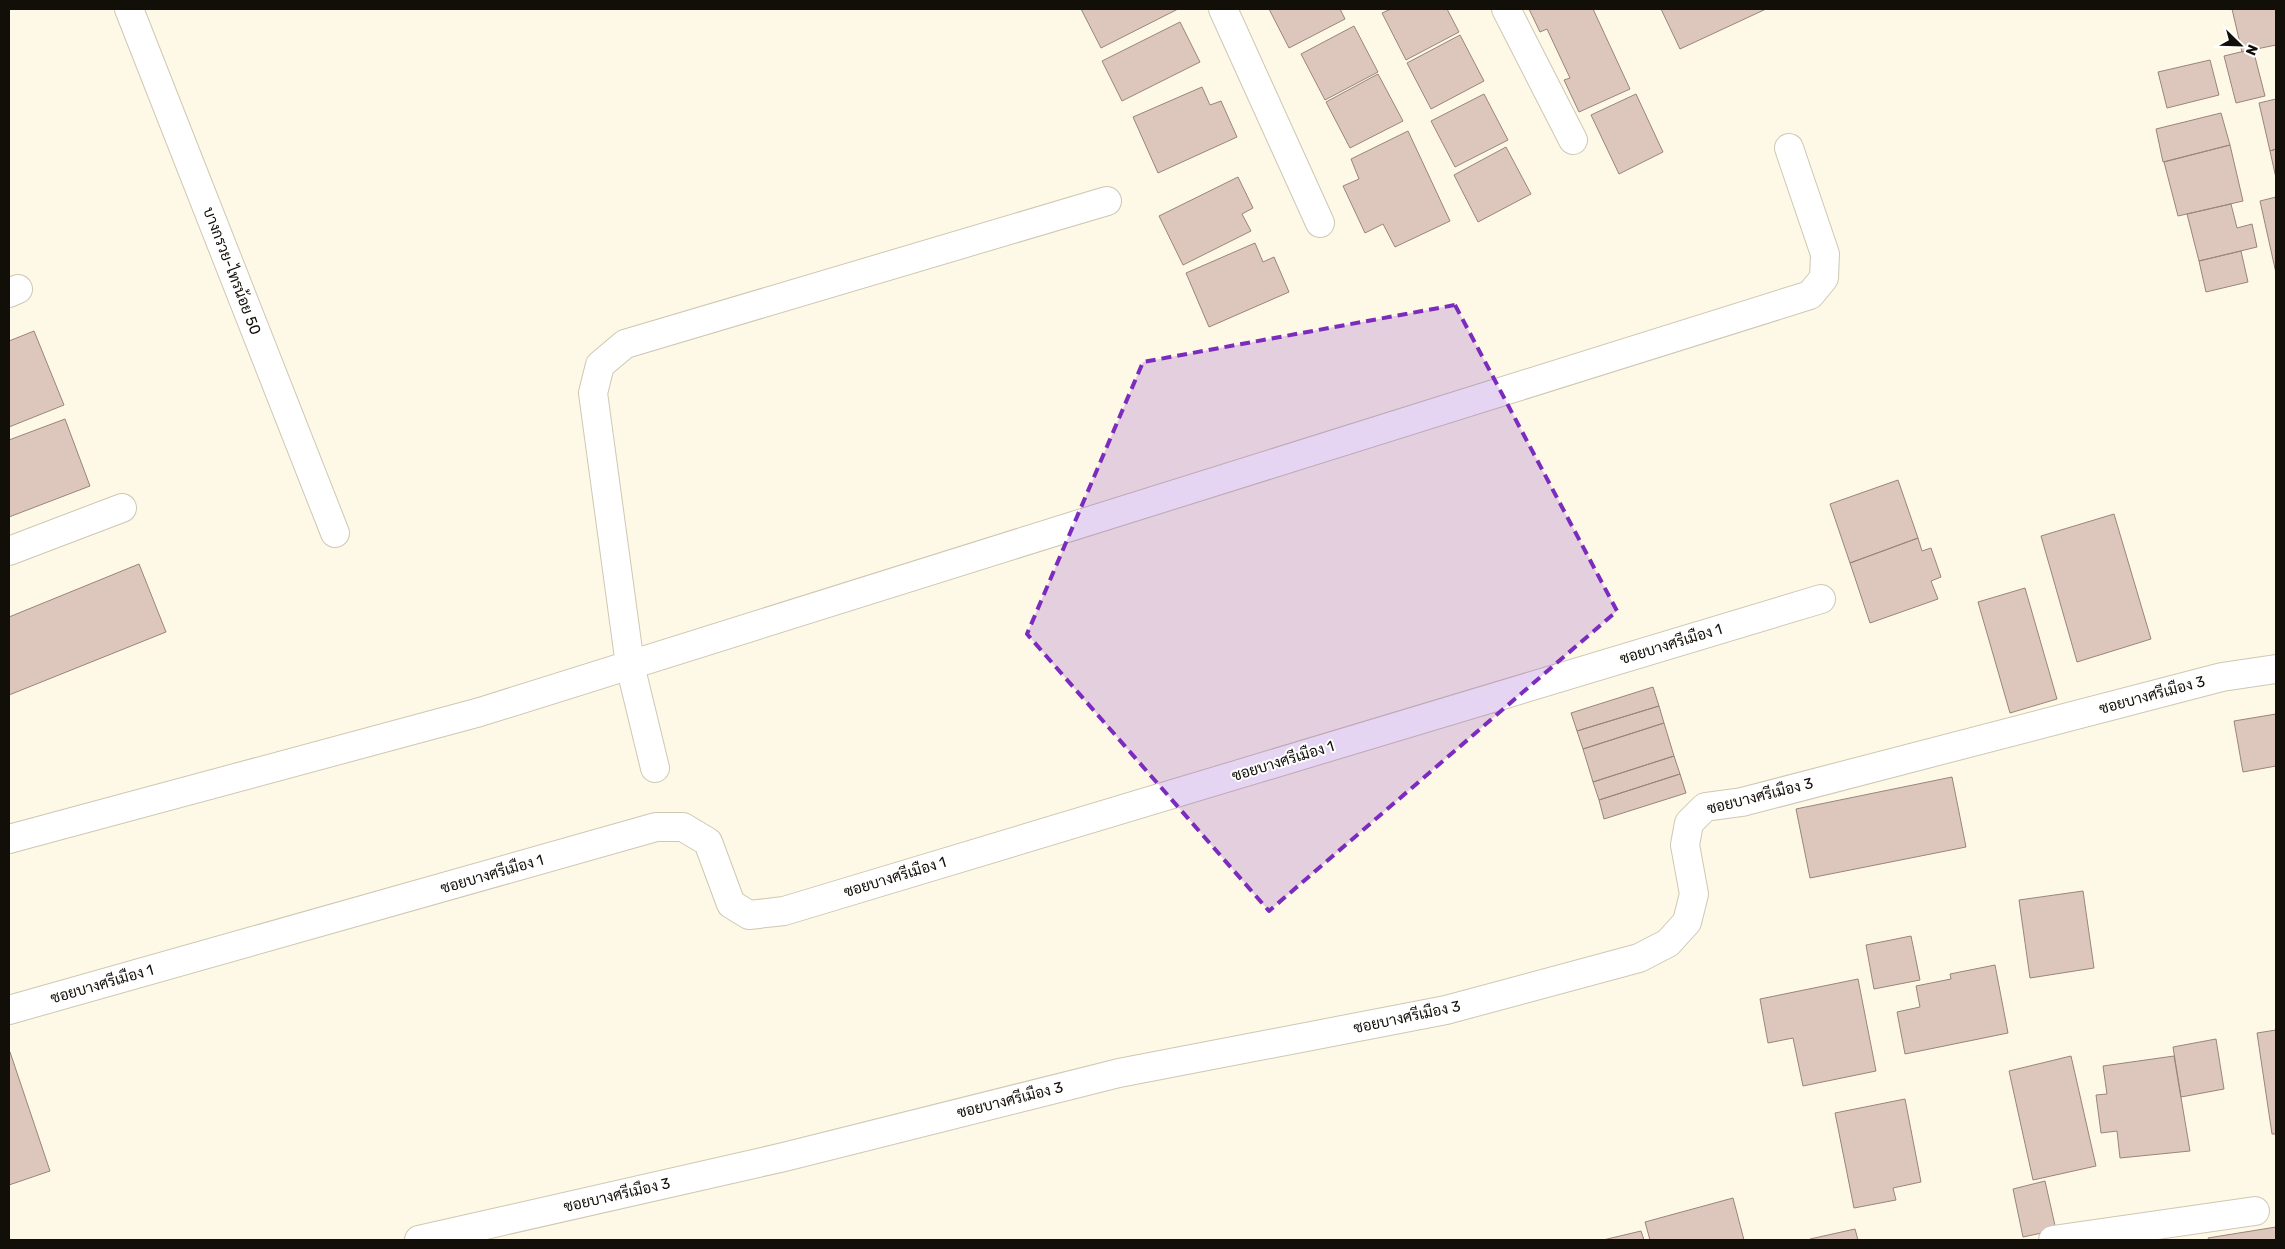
<svg xmlns="http://www.w3.org/2000/svg" width="2285" height="1249" font-family="Rubik,Sarabun,sans-serif">
<rect width="100%" height="100%" fill="#fef8e7"/>
<path fill="#ddc7bc" stroke="#99857b" d="M1081 9H1178L1101 48Z
M1269 9H1340L1345 19 1289 48Z
M1391 9H1447L1459 32 1406 60 1382 13Z
M1529 9H1593L1630 89 1579 112 1564 80 1570 78 1547 29 1540 32Z
M1661 9H1766L1680 49Z
M2232 9H2276V45L2242 52Z
M1180 22 1200 62 1122 101 1102 61Z
M1354 26 1378 72 1325 100 1301 54Z
M1460 35 1484 81 1431 109 1407 63Z
M2253 49 2265 96 2236 103 2224 56Z
M2210 60 2219 95 2167 108 2158 72Z
M1378 74 1403 121 1350 148 1326 102Z
M1202 87 1210 105 1221 101 1237 137 1158 173 1133 117Z
M1484 94 1508 140 1455 167 1431 121Z
M1636 94 1663 152 1619 174 1591 115Z
M2276 99V149L2270 151 2259 103Z
M2221 113 2230 145 2163 162 2156 129Z
M1408 131 1450 221 1395 247 1383 224 1365 233 1343 186 1359 179 1351 159Z
M2230 145 2243 201 2178 216 2164 162Z
M1506 147 1531 194 1478 222 1454 175Z
M2276 149V178L2270 151Z
M1238 177 1253 208 1242 214 1251 231 1183 265 1159 216Z
M2276 197V273L2260 201Z
M2231 204 2237 228 2252 224 2257 247 2199 261 2187 214Z
M1255 243 1263 262 1274 257 1289 292 1209 327 1186 273Z
M2241 251 2248 282 2206 292 2199 261Z
M34 331 64 405 9 427V341Z
M65 419 90 486 9 517V440Z
M1898 480 1918 538 1850 563 1830 504Z
M2114 514 2151 639 2077 662 2041 536Z
M1918 538 1922 551 1931 548 1941 577 1931 581 1938 599 1870 623 1850 563Z
M139 564 166 632 9 695V617Z
M2025 588 2057 699 2010 713 1978 602Z
M1653 687 1659 706 1577 731 1571 713Z
M1659 706 1664 723 1583 749 1577 731Z
M2276 714V766L2243 772 2234 721Z
M1664 723 1674 756 1593 782 1583 749Z
M1674 756 1680 774 1599 800 1593 782Z
M1680 774 1686 793 1604 819 1599 800Z
M1952 777 1966 847 1810 878 1796 809Z
M2083 891 2094 968 2030 978 2019 900Z
M1911 936 1920 980 1874 989 1866 945Z
M1995 965 2008 1033 1905 1054 1897 1012 1920 1007 1916 986 1951 979 1950 974Z
M1858 979 1876 1071 1803 1086 1793 1038 1768 1043 1760 999Z
M2276 1030V1134H2272L2257 1033Z
M2216 1039 2224 1089 2181 1097 2173 1047Z
M10 1052 50 1171 9 1185V1053Z
M2071 1056 2096 1166 2033 1180 2009 1071Z
M2174 1056 2190 1151 2120 1158 2117 1131 2101 1133 2096 1095 2107 1094 2103 1066Z
M1905 1099 1921 1182 1893 1188 1896 1200 1854 1208 1835 1113Z
M2045 1181 2056 1230 2023 1237 2013 1189Z
M1733 1198 1744 1240H1650L1645 1222Z
M2276 1227V1240H2209L2208 1238Z
M1855 1229 1858 1240H1811L1810 1239Z
M1641 1231 1644 1240H1603Z"/>
<g fill="none" stroke-linecap="round" stroke-linejoin="round">
<g stroke="#cec7b3" stroke-width="30">
<path id="minor" d="M129 9 335 533
M1223 9 1320 223
M1506 9 1573 140
M9 293 18 289
M9 551 122 508
M655 768 630 665 593 393 600 365 625 344 1107 201
M9 839 480 712 1810 295 1824 278 1825 254 1789 148
M9 1010 656 827H683L708 842 731 904 749 915 784 911 1821 599
M419 1240 784 1157 1119 1073 1446 1010 1639 958 1668 943 1687 922 1694 894 1685 845 1689 823 1705 807 1742 802 2222 677 2276 669
M2053 1240 2255 1211"/>
</g>
<use href="#minor" stroke="#fff" stroke-width="28"/>
</g>
<path fill="#7b2cbf" fill-opacity="0.2" stroke="#7b2cbf" stroke-width="4" stroke-dasharray="10 6" stroke-linejoin="round" d="M1455 305 1617 611 1269 911 1027 634 1143 362Z"/>
<g text-anchor="middle" dominant-baseline="central" stroke-width="4" stroke-linejoin="round" paint-order="stroke">
<g font-size="15" fill="#120f09" stroke="#fff">
<text transform="translate(232 271) rotate(69)">บางกรวย-ไทรน้อย 50</text>
<text transform="translate(1671 644) rotate(-17)">ซอยบางศรีเมือง 1</text>
<text transform="translate(2152 695) rotate(-15)">ซอยบางศรีเมือง 3</text>
<text transform="translate(1283 761) rotate(-17)">ซอยบางศรีเมือง 1</text>
<text transform="translate(1760 796) rotate(-14)">ซอยบางศรีเมือง 3</text>
<text transform="translate(492 874) rotate(-16)">ซอยบางศรีเมือง 1</text>
<text transform="translate(895 877) rotate(-17)">ซอยบางศรีเมือง 1</text>
<text transform="translate(102 984) rotate(-16)">ซอยบางศรีเมือง 1</text>
<text transform="translate(1407 1017) rotate(-12)">ซอยบางศรีเมือง 3</text>
<text transform="translate(1010 1100) rotate(-14)">ซอยบางศรีเมือง 3</text>
<text transform="translate(617 1195) rotate(-13)">ซอยบางศรีเมือง 3</text>
</g>
</g>
<rect width="2285" height="1249" fill="none" stroke="#120f09" stroke-width="20"/>
<g transform="translate(2240 45) rotate(113)" stroke="#ffffff" stroke-width="4" paint-order="stroke">
<path d="M0-4L9 19L0 12L-9 19Z" fill="#120f09"/>
<text y="-8" font-size="14" font-weight="bold" text-anchor="middle" fill="#120f09">N</text>
</g>
</svg>
